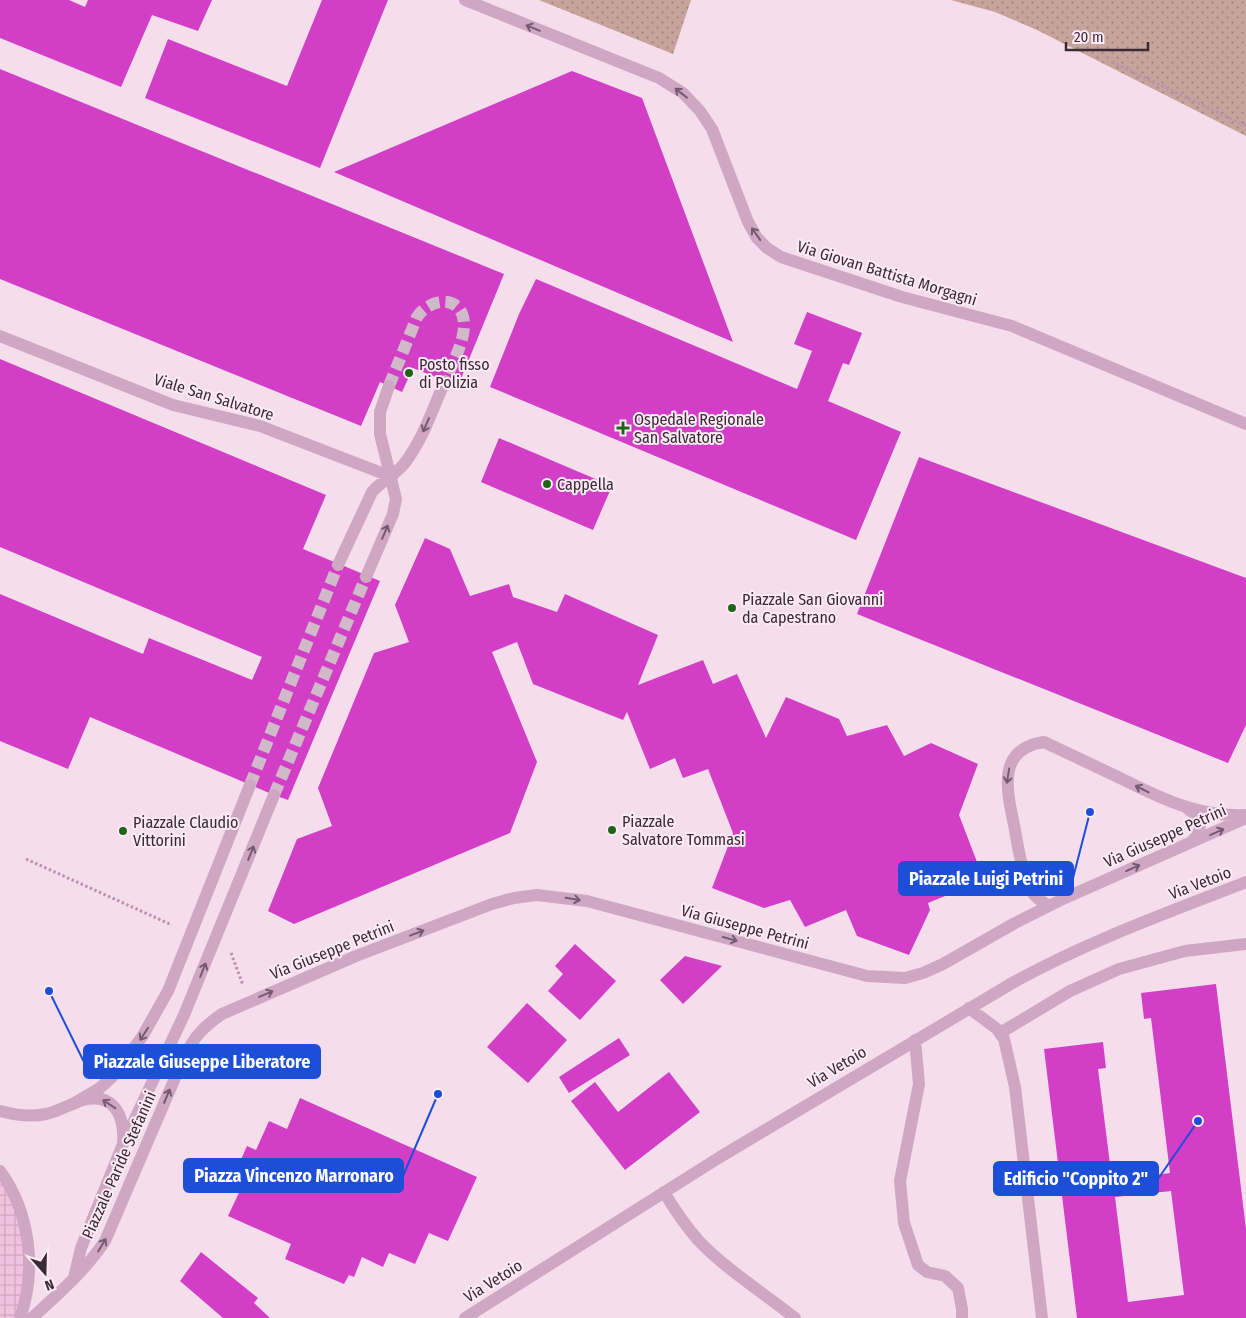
<svg xmlns="http://www.w3.org/2000/svg" width="1246" height="1318" font-family="'Fira Sans Condensed',sans-serif">
<defs>
<pattern id="grass-dots" width="8" height="8" patternUnits="userSpaceOnUse" patternTransform="scale(1.25)"><rect width="8" height="8" fill="#c6a39b"/><path d="M2 2h.1M6 6h.1" fill="none" stroke="#a2857f" stroke-width="1.8" stroke-linecap="round"/></pattern>
<pattern id="plaza-grid" width="8" height="8" patternUnits="userSpaceOnUse" patternTransform="scale(1.25)"><rect width="8" height="8" fill="#efc3dd"/><path d="M0 4h8M4 0v8" fill="none" stroke="#cea8be"/></pattern>
</defs>
<rect width="100%" height="100%" fill="#f5ddec"/>
<path fill="url(#grass-dots)" d="M539 0H691L673 54Z
M951 0H1246V136L1037 30 995 12Z"/>
<path fill="url(#plaza-grid)" d="M0 1171 28 1241 20 1318H0Z"/>
<path fill="#d33ec7" fill-rule="evenodd" d="M0 0H69L85 7 88 0H212L198 31 152 15 121 87 0 38Z
M322 0H388L320 168 145 98 168 39 287 86Z
M0 69 504 274 458 386 413 368 402 392 380 382 361 426 0 279Z
M572 71 642 98 733 342 334 172Z
M536 279 797 389 812 351 794 344 807 312 862 333 849 365 843 363 828 401 901 432 856 540 490 387 519 314Z
M0 359 326 495 303 549 380 581 288 800 274 795 90 717 68 769 0 741V594L143 654 149 638 252 680 262 657 0 547Z
M499 438 612 486 593 530 481 482Z
M919 457 1246 578V725L1228 763 857 614Z
M425 538 450 549 470 596 509 584 513 597 557 612 565 594 658 635 638 685 703 660 713 684 737 674 766 738 786 697 839 719 847 736 887 725 904 756 931 743 978 764 959 815 984 880 928 903 930 910 909 955 857 936 846 910 805 927 790 900 764 908 712 888 733 833 708 769 683 778 675 758 650 769 627 712 623 720 533 684 517 642 492 652 537 762 510 833 294 924 268 911 297 839 332 826 318 788 374 653 409 642 395 605Z
M575 944 616 981 580 1020 548 991 563 974 555 966Z
M685 956 722 966 683 1004 660 980Z
M1216 984 1246 1229V1318H1077L1044 1049 1103 1042 1106 1068 1098 1069 1112 1180 1170 1173 1151 1018 1144 1019 1141 993ZM1171 1191 1184 1295 1128 1302 1115 1197Z
M527 1003 567 1040 528 1083 487 1047Z
M619 1038 630 1055 569 1093 559 1077Z
M669 1072 700 1112 625 1170 571 1101 595 1082 618 1112Z
M300 1098 477 1177 448 1241 429 1233 415 1264 389 1253 383 1267 362 1257 354 1277 349 1275 344 1284 285 1259 291 1244 228 1216 244 1182 233 1177 247 1146 256 1150 269 1121 287 1129Z
M201 1252 258 1298 254 1303 270 1318H223L180 1281Z"/>
<g fill="none" stroke-linecap="round" stroke-linejoin="round">
<path stroke="#d0b9c8" stroke-width="12" stroke-dasharray="12 6" stroke-linecap="butt" d="M389 386 417 317C431 296 464 295 464 325 464 343 452 364 445 381
M250 785 338 565
M274 795 366 577"/>
<path stroke="#bb91b0" stroke-width="3" stroke-dasharray="2.5 2.5" stroke-linecap="butt" d="M1112 62 1246 126
M26 859 172 925
M231 953 243 985"/>
<path stroke="#cfa7c3" stroke-width="12" d="M465 0 659 78 683 93 700 111 712 129 748 222 757 238 767 248 781 257 902 297 1012 326 1246 424
M0 336 173 405 260 426 392 477
M338 565 372 492C381 481 394 476 404 464 423 440 433 408 445 381
M366 577 393 514 396 499 380 434V412L389 386
M1187 808C1201 818 1205 830 1191 842
M1049 906C1038 900 1032 894 1026 882 1021 863 1017 844 1014 825 1007 791 996 749 1044 742 1069 754 1093 765 1118 777 1160 798 1197 817 1246 815
M969 1008 997 1029 1004 1039 1015 1087 1042 1318
M1000 1033 1070 991 1119 969 1185 951 1246 944
M915 1040 919 1084 900 1181 904 1223 918 1265 927 1272 945 1276 958 1288 962 1309V1318
M73 1104 100 1088 113 1076 142 1037 168 991 250 785
M0 1111C15 1115 31 1117 46 1114 59 1111 70 1104 83 1100 115 1092 125 1117 123 1144L81 1248 74 1278
M123 1144 184 1015 274 795
M0 1171C30 1212 37 1270 20 1318
M664 1192C674 1209 685 1225 698 1240 724 1268 765 1294 795 1318
M32 1318C58 1294 85 1271 105 1241L184 1057C194 1037 203 1027 222 1014L356 956 492 904 514 898 537 895 587 901 867 976 905 978 923 973 943 964 1015 923 1065 898 1246 818
M465 1318 720 1157 1014 982C1088 941 1167 913 1246 882"/>
</g>
<defs><path id="oneway-shaft" d="M-6 0H5M1.5-3L5.5 0L1.5 3" fill="none" stroke-width="1.6" stroke-linecap="round" stroke-linejoin="round" transform="scale(1.25)"/></defs>
<g stroke="#765b70">
<use href="#oneway-shaft" transform="translate(533 28) rotate(-158)"/>
<use href="#oneway-shaft" transform="translate(681 93) rotate(-142)"/>
<use href="#oneway-shaft" transform="translate(756 234) rotate(-125)"/>
<use href="#oneway-shaft" transform="translate(426 425) rotate(114)"/>
<use href="#oneway-shaft" transform="translate(385 532) rotate(-67)"/>
<use href="#oneway-shaft" transform="translate(1008 776) rotate(99)"/>
<use href="#oneway-shaft" transform="translate(1142 789) rotate(-154)"/>
<use href="#oneway-shaft" transform="translate(1217 832) rotate(-24)"/>
<use href="#oneway-shaft" transform="translate(251 853) rotate(-68)"/>
<use href="#oneway-shaft" transform="translate(1133 868) rotate(-24)"/>
<use href="#oneway-shaft" transform="translate(573 899) rotate(9)"/>
<use href="#oneway-shaft" transform="translate(417 933) rotate(-21)"/>
<use href="#oneway-shaft" transform="translate(730 939) rotate(15)"/>
<use href="#oneway-shaft" transform="translate(203 970) rotate(-68)"/>
<use href="#oneway-shaft" transform="translate(266 994) rotate(-23)"/>
<use href="#oneway-shaft" transform="translate(144 1034) rotate(123)"/>
<use href="#oneway-shaft" transform="translate(167 1096) rotate(-67)"/>
<use href="#oneway-shaft" transform="translate(109 1104) rotate(-147)"/>
<use href="#oneway-shaft" transform="translate(102 1245) rotate(-59)"/>
</g>
<g fill="#206219" stroke="#fcebf5" stroke-width="2">
<circle cx="409" cy="373" r="5"/>
<path d="M620.5 420.5h5v5h5v5h-5v5h-5v-5h-5v-5h5z"/>
<circle cx="547" cy="484" r="5"/>
<circle cx="732" cy="608" r="5"/>
<circle cx="612" cy="830" r="5"/>
<circle cx="123" cy="831" r="5"/>
</g>
<g text-anchor="middle" dominant-baseline="central" stroke-width="4" stroke-linejoin="round" paint-order="stroke">
<g font-size="16" fill="#3b2938" stroke="#fcebf5">
<text transform="translate(887 273) rotate(17)">Via Giovan Battista Morgagni</text>
<text transform="translate(214 397) rotate(17)">Viale San Salvatore</text>
<text transform="translate(1165 836) rotate(-24)">Via Giuseppe Petrini</text>
<text transform="translate(1200 883) rotate(-21)">Via Vetoio</text>
<text transform="translate(745 927) rotate(15)">Via Giuseppe Petrini</text>
<text transform="translate(332 950) rotate(-22)">Via Giuseppe Petrini</text>
<text transform="translate(837 1067) rotate(-31)">Via Vetoio</text>
<text transform="translate(119 1165) rotate(-66)">Piazzale Paride Stefanini</text>
<text transform="translate(493 1281) rotate(-32)">Via Vetoio</text>
</g>
<g font-size="16" fill="#3b2938" stroke="#fcebf5" text-anchor="start">
<text x="419" y="364">Posto fisso<tspan x="419" dy="18">di Polizia</tspan></text>
<text x="634" y="419">Ospedale Regionale<tspan x="634" dy="18">San Salvatore</tspan></text>
<text x="557" y="484">Cappella</text>
<text x="742" y="599">Piazzale San Giovanni<tspan x="742" dy="18">da Capestrano</tspan></text>
<text x="622" y="821">Piazzale<tspan x="622" dy="18">Salvatore Tommasi</tspan></text>
<text x="133" y="822">Piazzale Claudio<tspan x="133" dy="18">Vittorini</tspan></text>
</g>
</g>
<path fill="none" stroke="#1d4ed8" stroke-width="2" d="M1090 812L1073 878M49 991L84 1062M438 1094L403 1176M1198 1121L1158 1179"/>
<g fill="#1d4ed8" stroke="#fcebf5" stroke-width="2">
<circle cx="1090" cy="812" r="5"/>
<circle cx="49" cy="991" r="5"/>
<circle cx="438" cy="1094" r="5"/>
<circle cx="1198" cy="1121" r="5"/>
</g>
<g fill="#1d4ed8" stroke="#1d4ed8" stroke-width="2">
<rect x="899" y="862" width="174" height="33" rx="5"/>
<rect x="84" y="1045" width="236" height="33" rx="5"/>
<rect x="184" y="1159" width="219" height="33" rx="5"/>
<rect x="994" y="1162" width="164" height="33" rx="5"/>
</g>
<g font-size="18" text-anchor="middle" font-weight="bold" fill="#fff">
<text x="986" y="885">Piazzale Luigi Petrini</text>
<text x="202" y="1068">Piazzale Giuseppe Liberatore</text>
<text x="294" y="1182">Piazza Vincenzo Marronaro</text>
<text x="1076" y="1185">Edificio "Coppito 2"</text>
</g>
<g transform="translate(45 1273) rotate(160)" stroke="#fcebf5" stroke-width="4" paint-order="stroke">
<path d="M0-4L9 19L0 12L-9 19Z" fill="#3b2938"/>
<text y="-8" font-size="14" font-weight="bold" text-anchor="middle" fill="#3b2938">N</text>
</g>
<path d="M1066 42v8h82v-8" fill="none" stroke="#3b2938" stroke-width="2.5"/>
<text x="1074" y="42" font-size="15" fill="#3b2938" stroke="#fcebf5" stroke-width="4" paint-order="stroke">20 m</text>
</svg>
